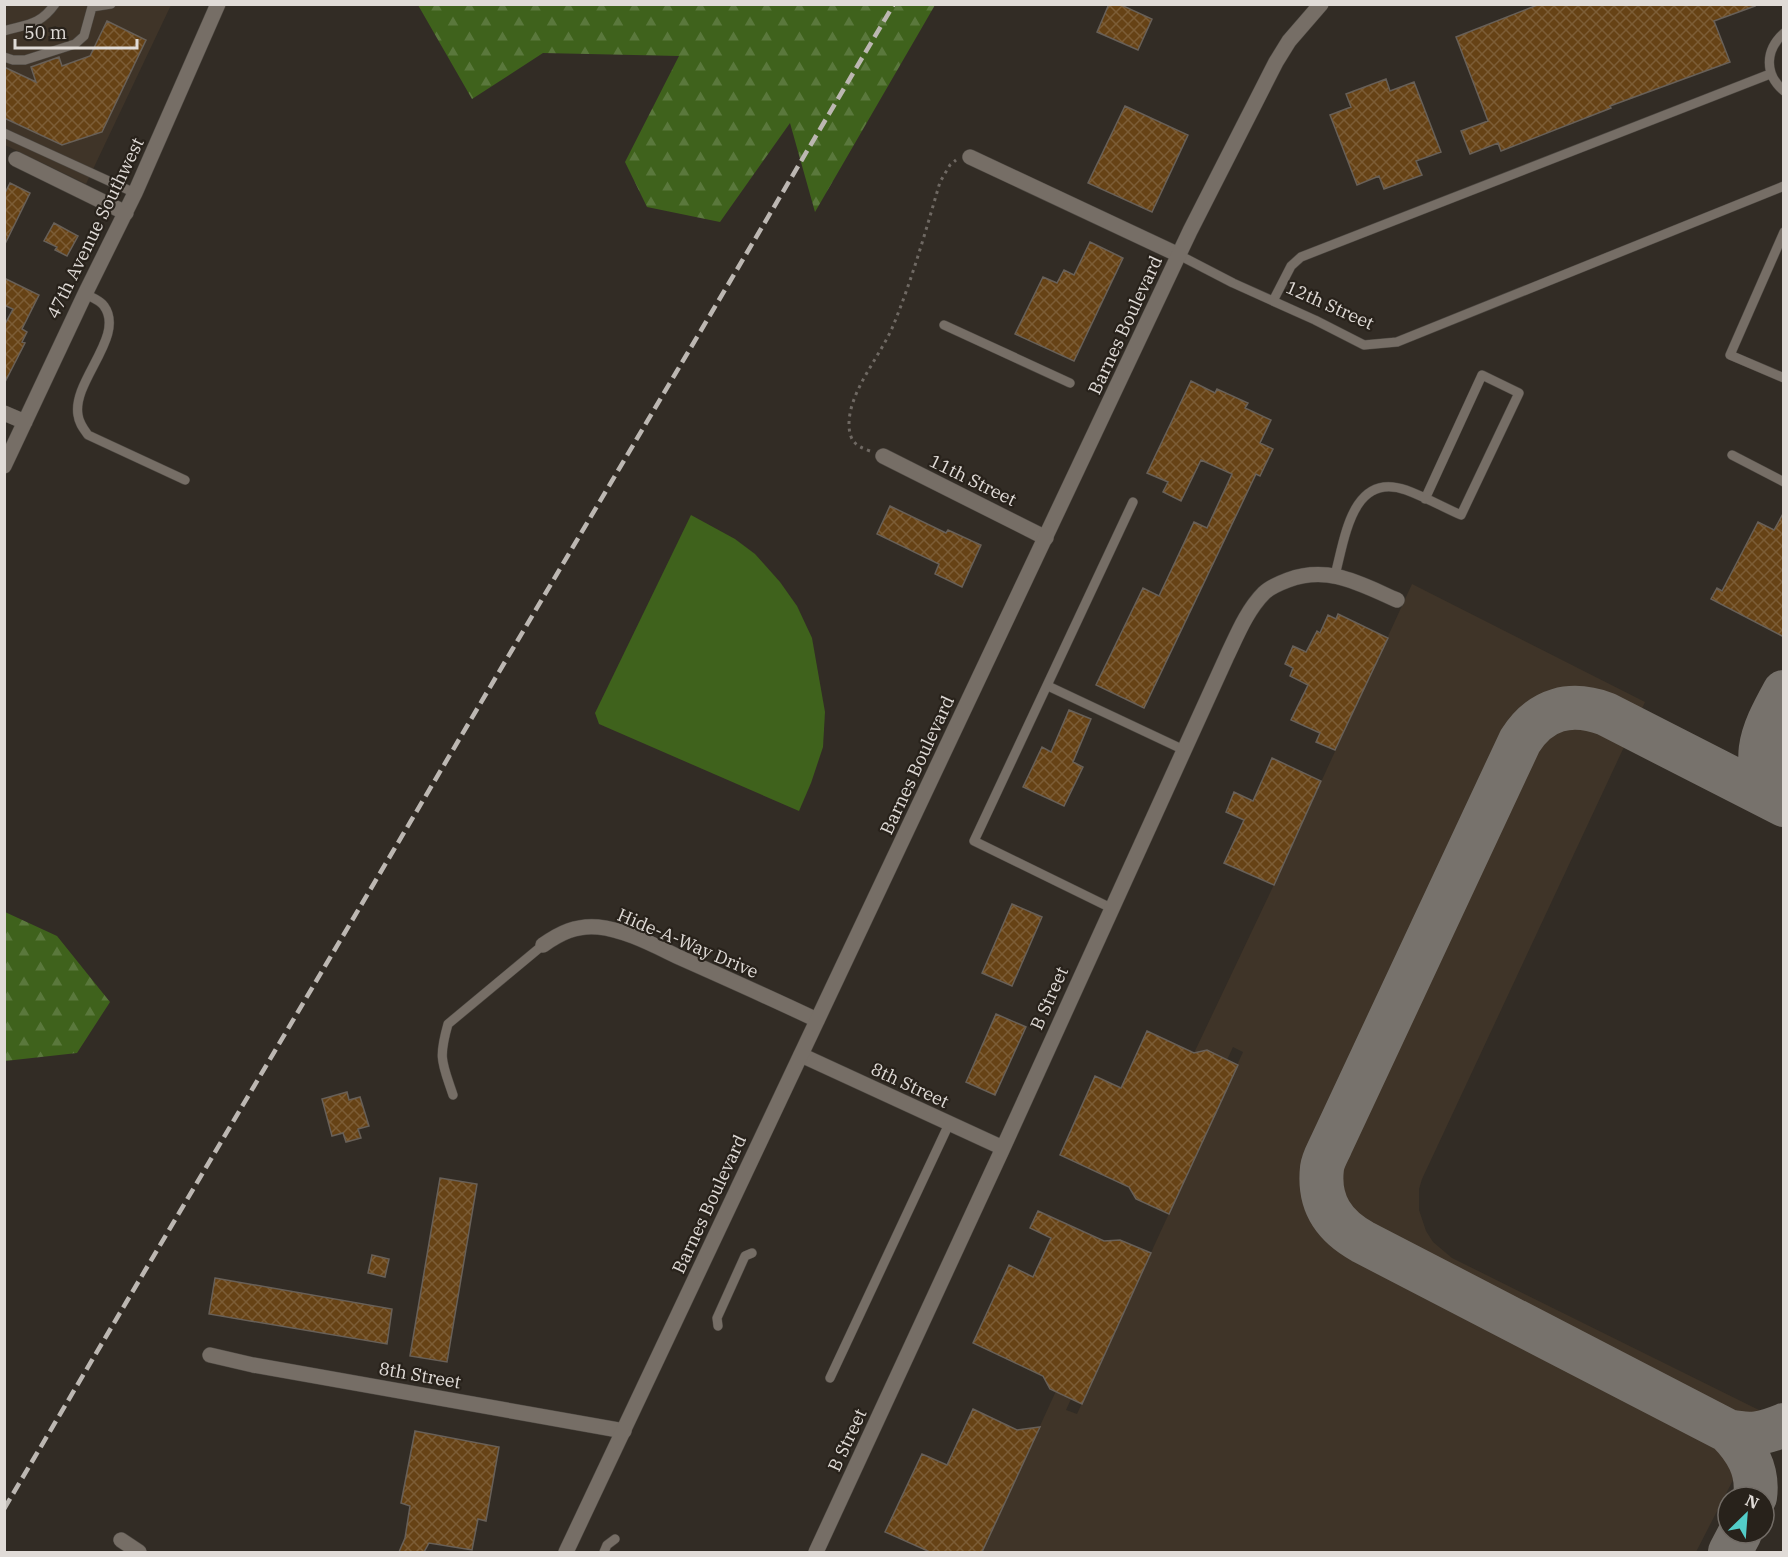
<svg xmlns="http://www.w3.org/2000/svg" width="1788" height="1557" font-family="'IBM Plex Serif',serif">
<defs>
<pattern id="forest-firs" width="22" height="20" patternUnits="userSpaceOnUse" patternTransform="scale(1.5)"><rect width="22" height="20" fill="#3f621c"/><path d="M5 1l3.5 6h-7zM16 11l3.5 6h-7z" fill="#5a783c"/></pattern>
<pattern id="building-cross-hatch" width="8" height="8" patternUnits="userSpaceOnUse" patternTransform="scale(1.5)"><rect width="8" height="8" fill="#664215"/><path d="M0 0l8 8M0 8l8-8" fill="none" stroke="#7c5d36"/></pattern>
</defs>
<rect width="100%" height="100%" fill="#322c25"/>
<path fill="#3f3428" d="M5 5H171L86 184 5 145Z
M1412 584 1645 702 1422 1179 1419 1189V1210L1426 1231 1433 1242 1452 1258 1767 1414 1696 1552H982L1056 1391 1071 1399 1066 1410 1077 1414 1243 1052 1233 1047 1227 1060 1207 1050 1194 1053 1270 893Z"/>
<path fill="#3f621c" d="M691 515 735 539 755 554 780 582 797 606 812 638 825 712 823 747 811 783 799 811 599 724 595 713Z"/>
<path fill="url(#forest-firs)" d="M418 5H935L815 212 790 123 720 222 647 207 625 162 679 56 543 53 472 99Z
M5 912 57 936 110 1002 77 1053 5 1061Z"/>
<g fill="none" stroke-linecap="round" stroke-linejoin="round">
<path stroke="#77726c" stroke-width="44" d="M1784 692C1762 732 1744 767 1784 803
M1784 805 1606 714C1571 701 1541 708 1520 741L1331 1145C1328 1152 1323 1160 1322 1168 1318 1203 1334 1226 1363 1242L1728 1431C1751 1436 1762 1434 1784 1425
M1728 1431C1746 1449 1759 1470 1755 1497
M1730 1552 1740 1533"/>
</g>
<path fill="url(#building-cross-hatch)" stroke="#686058" stroke-width="1.5" d="M1109 4H1119L1152 19 1138 50 1097 32Z
M1540 4H1754L1755 6 1714 21 1730 62 1610 106 1611 108 1501 151 1498 143 1470 154 1461 131 1488 121 1456 37Z
M107 21 146 40 102 132 62 145 4 118V67L36 82 31 67 59 57 62 66 90 56Z
M1386 79 1390 91 1414 82 1441 152 1416 161 1422 175 1384 189 1379 176 1357 185 1330 115 1351 107 1346 94Z
M1125 106 1188 135 1152 212 1088 183Z
M10 183 30 193 4 246V195Z
M54 223 78 236 67 256 55 250 57 247 44 241Z
M1090 242 1123 258 1074 361 1015 334 1043 277 1057 283 1064 270 1074 275Z
M4 278 39 295 22 329 27 332 22 342 25 343 4 384V326L13 309 4 305Z
M1191 381 1215 393 1217 389 1248 403 1245 408 1271 420 1260 443 1273 449 1260 476 1256 474 1144 708 1096 685 1143 588 1159 596 1194 522 1207 528 1232 474 1201 460 1181 501 1163 492 1168 482 1147 473Z
M890 506 946 533 948 530 981 545 962 587 935 574 939 564 877 534Z
M1784 512V637L1711 599 1717 588 1722 591 1758 522 1774 530Z
M1338 614 1388 638 1335 750 1316 742 1320 733 1291 720 1308 685 1290 676 1293 668 1285 664 1293 646 1306 652 1317 631 1320 633 1328 615 1336 619Z
M1069 710 1091 719 1073 762 1083 767 1064 806 1023 787 1042 747 1051 752Z
M1272 758 1321 781 1274 885 1224 863 1244 820 1226 812 1234 792 1253 801Z
M1012 904 1042 917 1012 986 982 973Z
M996 1014 1026 1027 995 1095 966 1082Z
M1147 1031 1194 1053 1207 1050 1238 1065 1169 1214 1136 1199 1129 1187 1060 1155 1095 1076 1121 1088Z
M347 1092 349 1100 360 1097 369 1126 358 1129 361 1138 346 1142 343 1133 332 1136 322 1099Z
M440 1178 477 1184 447 1362 410 1356Z
M1038 1211 1104 1241 1120 1240 1151 1253 1082 1404 1050 1389 1043 1376 973 1343 1009 1265 1033 1277 1051 1238 1030 1228Z
M372 1255 389 1259 385 1277 368 1273Z
M215 1278 392 1309 387 1344 209 1314Z
M973 1409 1017 1430 1040 1427 982 1552H930L885 1532 922 1454 947 1465Z
M415 1431 499 1447 486 1521 478 1519 472 1550 429 1543 424 1552H399L405 1538 410 1506 401 1503Z"/>
<g fill="none" stroke-linecap="round" stroke-linejoin="round">
<g stroke="#4d4842" stroke-width="10">
<path id="lane" d="M4 31C28 24 40 25 55 4
M1784 33C1765 50 1764 74 1784 91
M4 57 13 60H25L75 44 84 36 92 7 111 4
M4 133 135 193
M1784 232 1730 355 1784 378
M1179 255 1233 283 1315 320 1364 345 1397 342 1784 186
M85 294C91 297 100 300 104 306 126 336 72 381 78 415 79 423 83 428 88 435L185 480
M1273 301 1291 266 1301 257 1770 74
M944 325 1070 383
M1732 455 1784 482
M1335 575C1345 538 1352 471 1406 490 1425 497 1443 507 1461 515L1519 393 1482 375 1425 499
M1048 686 1184 750
M1111 908 974 841 1133 502
M453 1095C442 1062 438 1059 448 1024L543 945
M718 1326 717 1318 745 1256 752 1253
M830 1378 949 1124
M604 1552 607 1545 615 1539"/>
</g>
<g stroke="#4d4842" stroke-width="16">
<path id="street" d="M970 157 1179 255
M16 159 126 213
M4 413 25 422
M883 456 1046 538
M4 466 85 294 135 193 218 4
M543 945C560 933 576 925 598 927 627 930 657 947 683 959 728 979 773 999 817 1020
M801 1055 1003 1148
M210 1355 253 1365 624 1431
M121 1540 139 1552
M816 1552 1003 1148 1227 656C1237 635 1247 610 1264 593 1270 587 1280 583 1288 580 1329 565 1360 584 1397 600"/>
</g>
<g stroke="#4d4842" stroke-width="16">
<path id="secondary" d="M566 1552 1190 231 1276 62 1289 41 1321 4"/>
</g>
<path stroke="#6f6963" stroke-width="3" stroke-dasharray="3 4.5" stroke-linecap="butt" d="M870 451C856 446 850 442 849 426 848 392 880 357 893 326 912 280 926 230 940 182L950 165 956 160"/>
<use href="#lane" stroke="#766e66" stroke-width="9"/>
<use href="#street" stroke="#766e66" stroke-width="15"/>
<use href="#secondary" stroke="#766e66" stroke-width="15"/>
<path stroke="#bcb7b2" stroke-width="4.5" stroke-dasharray="12 6" stroke-linecap="butt" d="M4 1509 894 4"/>
</g>
<g text-anchor="middle" dominant-baseline="central" stroke-width="4.5" stroke-linejoin="round" paint-order="stroke">
<g font-size="18" fill="#e0dbd7" stroke="#28221b">
<text transform="translate(95 228) rotate(-64)">47th Avenue Southwest</text>
<text transform="translate(1330 305) rotate(24)">12th Street</text>
<text transform="translate(1125 325) rotate(-65)">Barnes Boulevard</text>
<text transform="translate(973 480) rotate(26)">11th Street</text>
<text transform="translate(917 765) rotate(-65)">Barnes Boulevard</text>
<text transform="translate(688 943) rotate(23)">Hide-A-Way Drive</text>
<text transform="translate(1049 998) rotate(-66)">B Street</text>
<text transform="translate(910 1085) rotate(25)">8th Street</text>
<text transform="translate(709 1204) rotate(-65)">Barnes Boulevard</text>
<text transform="translate(420 1375) rotate(10)">8th Street</text>
<text transform="translate(847 1440) rotate(-65)">B Street</text>
</g>
</g>
<rect width="1788" height="1557" fill="none" stroke="#e0dbd7" stroke-width="12"/>
<g transform="translate(1746 1515) rotate(25)"><circle r="28" fill="#28221b" stroke="#726c66" stroke-width="1.5"/>
<path d="M0-4.5L10 22L0 15L-10 22Z" fill="#53cdc9"/>
<text y="-9" font-size="16" font-weight="bold" text-anchor="middle" fill="#e0dbd7">N</text>
</g>
<path d="M15 39v9h122v-9" fill="none" stroke="#e0dbd7" stroke-width="3"/>
<text x="24" y="39" font-size="18" fill="#e0dbd7" stroke="#28221b" stroke-width="4.5" paint-order="stroke">50 m</text>
</svg>
